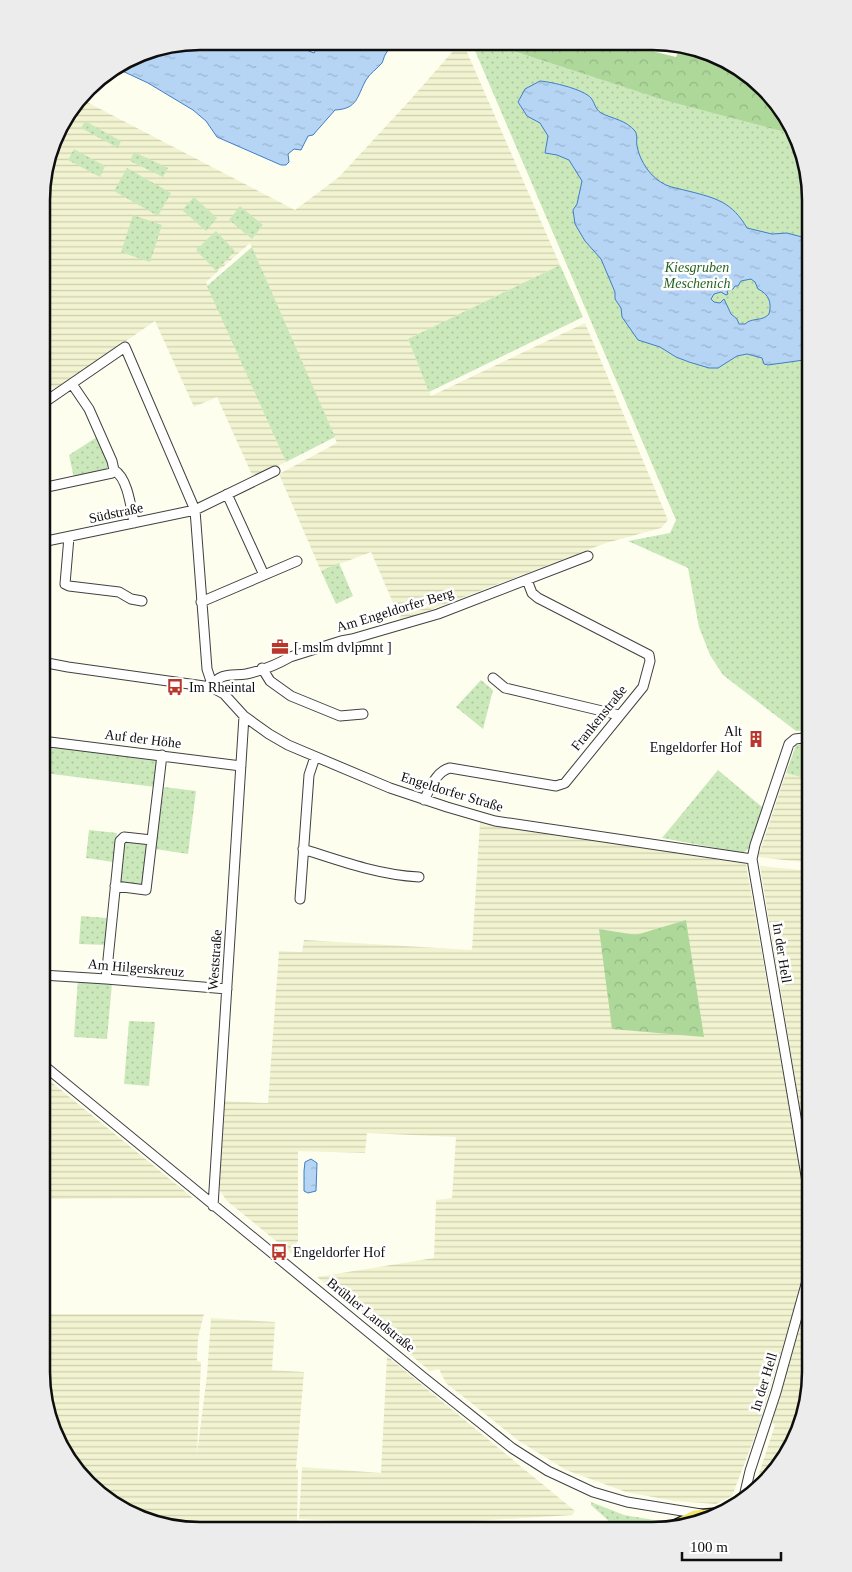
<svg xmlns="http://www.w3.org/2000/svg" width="852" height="1572" font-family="Georgia,serif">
<defs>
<pattern id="farmland-rules" width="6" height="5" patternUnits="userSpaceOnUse" patternTransform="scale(1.25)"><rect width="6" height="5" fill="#f2f3d0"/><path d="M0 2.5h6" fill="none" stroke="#cecfb1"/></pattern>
<pattern id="grass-dots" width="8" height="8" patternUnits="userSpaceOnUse" patternTransform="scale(1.25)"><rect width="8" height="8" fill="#cbe8ba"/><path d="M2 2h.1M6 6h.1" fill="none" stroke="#adc69f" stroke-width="1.8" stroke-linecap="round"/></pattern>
<pattern id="forest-crowns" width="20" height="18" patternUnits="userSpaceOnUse" patternTransform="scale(1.25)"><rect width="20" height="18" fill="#add89a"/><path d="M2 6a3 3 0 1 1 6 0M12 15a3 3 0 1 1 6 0" fill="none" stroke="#94b884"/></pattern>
<pattern id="water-ripples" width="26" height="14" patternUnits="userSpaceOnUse" patternTransform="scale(1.25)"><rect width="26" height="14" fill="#b6d4f4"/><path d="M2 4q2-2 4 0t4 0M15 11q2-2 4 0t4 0" fill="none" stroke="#9bb5d0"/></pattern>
</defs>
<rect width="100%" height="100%" fill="#fefeef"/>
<path fill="url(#farmland-rules)" d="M460 43H463L560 265 408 339 431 396 585 323 668 520 661 528 606 543 401 621 371 552 321 571 279 474 337 443 250 243 206 282 286 462 253 477 217 397 194 407 155 321 55 390 42 374 43 180 58 130 81 99 295 210 339 177 411 99Z
M786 773 811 780V863L758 857Z
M480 822 746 864 803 1186 809 1243 802 1283 758 1428 732 1496 716 1504 675 1501 626 1492 566 1470 519 1441 446 1383 439 1369 430 1371 317 1277 434 1258 436 1200 452 1198 456 1137 367 1133 365 1153 298 1151V1241L291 1253 227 1201 220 1191 219 1177 223 1101 268 1103 279 951 302 952 304 940 472 950Z
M760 866 811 871 810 1169Z
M50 1081 193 1198 41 1199 42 1091Z
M41 1314H204L198 1338 197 1361 201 1362 197 1454 207 1375 211 1318 275 1322 272 1370 304 1372 296 1468 298 1470 297 1530 179 1529 130 1514 96 1491 50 1422 41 1372Z
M810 1324V1382L799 1432 778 1469 758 1487 757 1480 775 1425 772 1423 800 1327Z
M387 1356 575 1511 572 1515 457 1522 379 1523 299 1519 302 1467 381 1473Z"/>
<path fill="url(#grass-dots)" d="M477 43H490L652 84 659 98 792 134 802 150 811 200V730L796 731 723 675 710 655 699 627 688 568 628 541 670 533 676 520 473 46Z
M85 121 121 141 118 148 81 128Z
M74 149 105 166 100 177 68 160Z
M134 152 168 168 163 177 130 161Z
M127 168 171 193 158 216 114 191Z
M194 197 217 218 206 231 182 210Z
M240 206 263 225 252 239 229 220Z
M133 215 162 225 150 262 121 252Z
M216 231 235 251 216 271 196 250Z
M252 247 335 437 286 462 207 286Z
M560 265 583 317 429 392 408 339Z
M97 437 108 464 107 469 74 478 69 455Z
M339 563 353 596 336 604 321 571Z
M481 680 493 690 483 729 456 707Z
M811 742V780L786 773 796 745Z
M49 746 157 758 158 761 155 787 44 773 46 749Z
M718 770 762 807 749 848 743 853 662 838Z
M164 787 196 791 188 854 155 849Z
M89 830 117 833 113 862 86 858Z
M128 842 145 844 147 846 143 882 139 885 120 882 124 844Z
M81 916 107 918 106 945 79 944Z
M78 979 112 983 107 1039 74 1037Z
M129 1021 155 1022 149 1086 124 1084Z
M810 1288V1324L800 1327Z
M591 1502 624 1515 684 1525 652 1531H620L591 1505Z"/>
<path fill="url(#forest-crowns)" d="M490 43 623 44 676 57 682 44 756 81 792 134 664 100Z
M686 920 704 1037 612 1029 599 929 636 935Z"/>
<path fill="url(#water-ripples)" stroke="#3f7ec8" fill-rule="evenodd" d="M200 41 297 42 304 49 314 53 321 42H394C391 47 387 51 385 55 384 57 383 61 382 63 377 69 370 73 366 80 357 96 358 109 335 110L313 135 308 136 301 150 294 149 288 154 289 162 286 165H281L217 137 206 121 193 110 148 83 116 68 140 53Z
M540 81C552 82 583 89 591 98 595 103 595 109 601 113 613 119 626 120 635 131 638 136 636 140 637 146 640 162 651 178 666 185 673 188 681 189 688 191 716 198 732 202 747 228L772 234 787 233 802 237 805 242V250L811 252V359L768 365 764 364 762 358 747 354 737 356 718 368H709L689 362 676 357 660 347 638 340 622 317 621 308 615 299V292L601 259 585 241 575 224 573 210 577 204 582 181 569 160 557 155 545 153 548 136 540 123 527 116 518 102 525 89ZM751 279 755 282 758 289C769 294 772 303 769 314 762 322 752 317 745 324H739L737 319 731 314 724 299 720 303 714 302 711 299 714 294 721 292 726 295 728 294 727 291 733 289 735 286H738L741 281Z
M311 1159 317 1163 316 1191 308 1193 304 1191V1171L305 1162Z"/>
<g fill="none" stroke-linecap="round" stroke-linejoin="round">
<g stroke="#414141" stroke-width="11">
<path id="minor" d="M42 404 125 347 195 510 207 669 210 678 214 683
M42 470 47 487 112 473 114 470 112 461 89 409 72 384
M114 470C128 478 131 508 134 523
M227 494 264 575
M69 537 65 584 69 586 119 592 131 599 142 601
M42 542 195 510 275 471
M201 602 297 561
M42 662 68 667 211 687 224 694 244 716 269 734 288 745 390 788 447 807 495 821 752 859
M262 668 270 681 291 696 340 716 363 714
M493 678 505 688 619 715
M211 687C220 672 231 676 246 674 260 671 278 664 290 657L341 641 352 639 438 614 588 556
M42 741 241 766
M42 777 44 741
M424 800C430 789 436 771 450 768L556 786 565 783 643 687 650 661 649 655 538 598 532 593 527 580
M303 849C340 861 379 875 419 877
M115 886 146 890 162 755
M300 899 309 775 315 757
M42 975 106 979 227 989
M106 979 120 841 124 837 152 840
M42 1064 423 1377 512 1448 548 1471 593 1492 627 1502 701 1514
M810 1199 752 859 755 845 789 744 795 739 811 737
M213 1206 244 716
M743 1501 750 1471 776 1392 810 1270"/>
</g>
<g stroke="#1f1f1f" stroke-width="14">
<path id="major" d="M671 1528 695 1516 719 1514"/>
</g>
<use href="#minor" stroke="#fff" stroke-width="9"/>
<use href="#major" stroke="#f3e56a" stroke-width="11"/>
</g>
<defs>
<g id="office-bare" transform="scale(1.35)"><path d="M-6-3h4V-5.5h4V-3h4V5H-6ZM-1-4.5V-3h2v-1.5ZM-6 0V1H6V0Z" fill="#b9382b" stroke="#fff" stroke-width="2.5" paint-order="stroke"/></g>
<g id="bus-bare" transform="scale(1.35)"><path d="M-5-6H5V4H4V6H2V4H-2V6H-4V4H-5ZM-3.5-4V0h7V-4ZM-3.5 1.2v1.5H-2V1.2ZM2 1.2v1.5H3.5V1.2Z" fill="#b9382b" stroke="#fff" stroke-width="2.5" paint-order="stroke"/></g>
<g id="building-bare" transform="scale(1.35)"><path d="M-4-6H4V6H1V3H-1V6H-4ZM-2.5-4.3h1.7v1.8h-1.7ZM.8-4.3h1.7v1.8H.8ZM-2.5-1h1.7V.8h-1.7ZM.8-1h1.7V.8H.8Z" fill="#b9382b" stroke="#fff" stroke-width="2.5" paint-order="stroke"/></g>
</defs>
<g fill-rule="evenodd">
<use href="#office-bare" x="280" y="647"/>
<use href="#bus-bare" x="175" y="687"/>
<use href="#building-bare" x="756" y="739"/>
<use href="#bus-bare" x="279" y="1252"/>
</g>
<g text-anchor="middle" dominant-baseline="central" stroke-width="5" stroke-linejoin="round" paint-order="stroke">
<g font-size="14" font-style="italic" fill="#256320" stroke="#fff">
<text x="697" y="267">Kiesgruben<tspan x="697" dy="16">Meschenich</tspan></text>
</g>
<g font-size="14" fill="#0e0e0e" stroke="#fff">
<text transform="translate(116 513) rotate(-12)">Südstraße</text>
<text transform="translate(395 610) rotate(-17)">Am Engeldorfer Berg</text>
<text transform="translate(599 718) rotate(-51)">Frankenstraße</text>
<text transform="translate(143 739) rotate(7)">Auf der Höhe</text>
<text transform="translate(452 792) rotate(17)">Engeldorfer Straße</text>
<text transform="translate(782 953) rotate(81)">In der Hell</text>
<text transform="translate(215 960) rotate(-86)">Weststraße</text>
<text transform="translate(136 968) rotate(5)">Am Hilgerskreuz</text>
<text transform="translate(371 1315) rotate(39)">Brühler Landstraße</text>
<text transform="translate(764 1382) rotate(-73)">In der Hell</text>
</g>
<g font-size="14" fill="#0e0e0e" stroke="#fff" text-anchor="start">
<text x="294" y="647">[ mslm dvlpmnt ]</text>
<text x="189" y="687">Im Rheintal</text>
<text x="742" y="731" text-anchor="end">Alt<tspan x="742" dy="16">Engeldorfer Hof</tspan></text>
<text x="293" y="1252">Engeldorfer Hof</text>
</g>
</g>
<path d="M0 0H852V1572H0ZM200 50H652A150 150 0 0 1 802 200V1372A150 150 0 0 1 652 1522H200A150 150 0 0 1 50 1372V200A150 150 0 0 1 200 50Z" fill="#ececec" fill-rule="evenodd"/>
<path fill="none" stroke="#0e0e0e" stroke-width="2.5" d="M200 50H652A150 150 0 0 1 802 200V1372A150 150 0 0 1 652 1522H200A150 150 0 0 1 50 1372V200A150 150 0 0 1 200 50Z"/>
<path d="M682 1552v8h99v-8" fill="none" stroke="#0e0e0e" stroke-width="2.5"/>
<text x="690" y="1552" font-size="15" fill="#0e0e0e" stroke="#ffffff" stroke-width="4" paint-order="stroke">100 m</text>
</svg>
